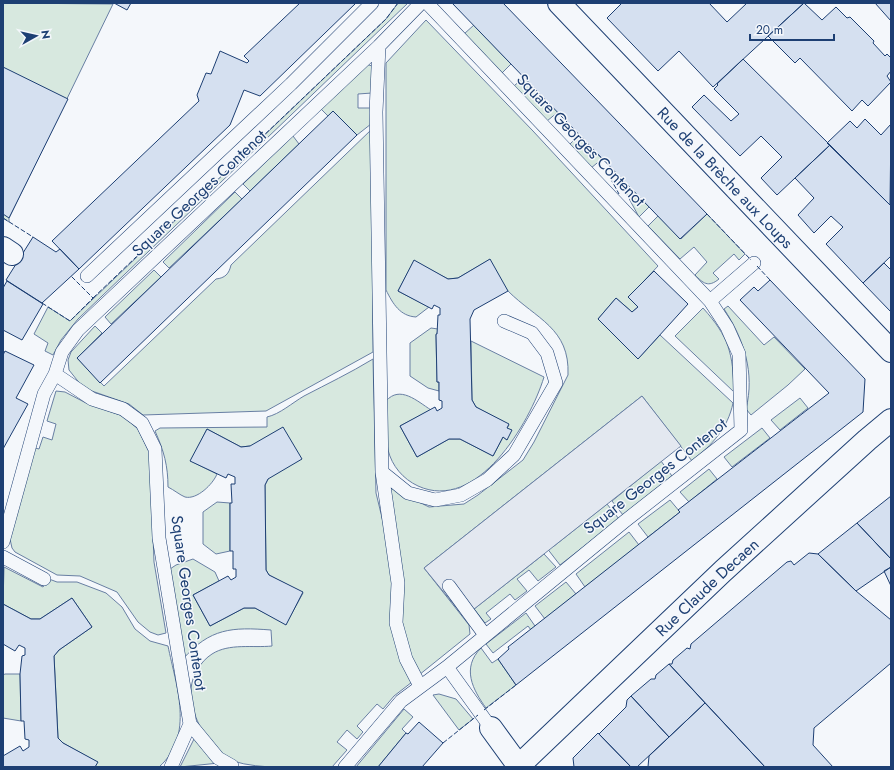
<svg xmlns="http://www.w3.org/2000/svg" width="894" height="770" font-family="Jost,sans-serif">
<rect width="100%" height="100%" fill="#f4f7fb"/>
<path fill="#d7e8df" stroke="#687fa3" d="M3 3 113 4 9 218V222L3 218Z
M398 3H408L78 319 61 340 53 355 45 351 48 343 34 334 48 307 70 321 386 19Z
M426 20 533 131 658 266 629 297 638 307 632 312 616 298 598 319 638 359 660 335 733 403C728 428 712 445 692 461L642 396 424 568 469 625 470 634 419 675 404 638 389 487 429 507 464 504 478 495 523 460 534 442 568 375C570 328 536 319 508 291 500 283 495 269 489 260L458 278 448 279 414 261 398 291 429 307 416 317C400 316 393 304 386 290V63Z
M474 25 511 64 501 74 464 34Z
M366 64 372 66V93L358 94V108H371V124L357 135 333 111 328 116 321 109Z
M524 77 558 112 547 121 514 86Z
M372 129 373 352 266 411 143 415 129 404 89 390 81 385 69 370 68 360 71 352 95 326 102 333 77 358 104 386 216 279C225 278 229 274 231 265Z
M579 135 602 159 591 168 569 145Z
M293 136 299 144 250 191 243 184Z
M613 169 649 207 639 217Z
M235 192 242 199 169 268 163 262Z
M707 214 745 254 739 260 734 254 713 273 719 279C708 288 703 283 695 275L707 262 694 247 680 259 648 226 658 216 681 239Z
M154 270 161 277 111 324 105 317Z
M728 306 764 345 774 337 805 369 788 385 751 415 746 409C755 373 744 339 724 309Z
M703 308C729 337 733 353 734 392L675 336Z
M431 328 438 329 437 334 436 335 437 382H439V391L428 388 410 376V343Z
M471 341 544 377C530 423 477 513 418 486 403 479 392 466 388 450 385 434 386 417 386 401 400 385 417 401 431 410L400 426 417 457 449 439H460L493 456 503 437 507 440V428L509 425 476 407 472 400Z
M373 359 376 493 385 530 412 682 394 696 383 709 377 704 357 726 363 732 357 739 347 730 337 742 347 750 332 767C303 767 260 770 233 761 209 751 189 714 191 689 192 675 201 661 212 654 229 643 253 648 272 646L271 630C232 627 210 628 183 659L170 569 176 565 193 559 215 572 219 581 193 595 210 626 244 608H255L286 624 303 593 269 575 266 570 265 485 268 479 250 446 241 447 207 429 191 461 217 474C213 484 197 500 185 497 180 495 174 490 168 487 168 466 164 451 155 431L160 428 267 427V417C280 414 292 403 304 396 327 384 350 373 373 359Z
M56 391 65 392 86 403 123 416 138 429 150 454 154 562 166 633 158 635 150 632 138 622 117 592 80 576 57 575 15 552 12 548 10 539 35 448 39 449 43 437 52 440 56 424 47 421Z
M800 398 808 408 780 430 771 420Z
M762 428 770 438 732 467 724 457Z
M661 461 672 476 623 515 612 501Z
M709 469 717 479 689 502 680 492Z
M670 500 680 512 648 537 638 524Z
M217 502 230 503V551L216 554 203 544V512Z
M607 504 619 519 560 565 536 534 554 546Z
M629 532 639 545 585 587 576 574Z
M544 554 556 567 538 581 529 570 517 579 527 591 515 600 510 594 486 613 491 619 485 623 474 609Z
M4 567 43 587 49 579 57 582H77L106 593 122 607 135 629 150 641 168 646C176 686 195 735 159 767H95L97 762 63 743 58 738 54 656 59 650 92 627 72 598 40 619H31L3 604Z
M566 582 576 594 545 619 535 606Z
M526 613 535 626 531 630 528 626 493 653 486 644Z
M481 648 492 663 498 659 516 685 486 708C473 690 461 668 481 648Z
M5 674H20L21 721 3 718V675Z
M439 694 456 699 473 719 459 730 433 695Z
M404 709 413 717 402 729 406 733 378 767H356Z
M195 737 219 763 180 767Z"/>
<path fill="#e3e8f0" stroke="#687fa3" d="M642 396 681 446 464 617 424 568Z"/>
<path fill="#d5e0f0" stroke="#1d3f73" d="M114 3H131L127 10Z
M300 3H356L260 96 244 90 230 125 79 269 52 241 199 101 197 95 206 73 211 74 220 51 247 63 249 61 244 56Z
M452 3H503L707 214 680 239Z
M622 3H709L727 22 747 3H804L713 87 679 51 658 71 607 18Z
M804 3 822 20 836 7 847 18 850 17 874 41 873 43 885 56 887 54 891 58V71L887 76 891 82 868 106 862 100 852 111 800 58 795 63 768 36Z
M875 3H891V21Z
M743 59 830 145 777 195 761 178 782 157 761 136 740 156 692 107 704 95 731 121 739 114 714 89 718 85 717 84Z
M3 67 68 99 9 218 3 214Z
M333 111 357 135 100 383 77 358Z
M865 119 881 135 891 124 890 205 827 143 850 121 857 128Z
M830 145 891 206V256L863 283 826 244 843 227 831 216 814 233 798 215 814 198 795 178Z
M33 237 56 252 60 249 79 269 42 303 6 280Z
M490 259 508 291 474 310 470 319 472 400 476 407 509 424 507 428 512 430 507 440 503 437 493 456 460 439H449L417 457 400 426 435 407 437 411 442 408V401L439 400V382H437L436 334H437L438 315H440V308L434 305 432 309 398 291 414 260 448 279 458 278Z
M884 263 891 270V312L863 283Z
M654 271 688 304 638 359 598 319 616 298 632 312 638 307 628 297Z
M770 280 865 379 863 412 516 685 498 659 509 649 508 647 680 512 678 510 829 393 740 300 754 287 758 291Z
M7 281 43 304 22 340 3 330V288Z
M5 351 34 365 16 398 28 404 3 449V355Z
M283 427 302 459 268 479 265 485 266 570 269 575 303 592 286 625 255 608H244L210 626 193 595 228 576 231 580 236 577V569H233V551H230V503H232L231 484H235V477L228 474 226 478 190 461 207 429 241 447 250 446Z
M891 496V559L857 523Z
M857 523 891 559V567L856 591 818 554Z
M809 553 818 554 856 591 891 620V663L814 728 813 745 833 767H765L669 664H672L673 660 687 648 690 649 691 644 787 562 791 561 794 565Z
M891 567V586L884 571Z
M72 598 92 627 59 650 54 656 58 738 63 743 98 762 95 767H3V756L20 746 23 751 29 747V740L25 739 24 721H21L20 674 22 656 25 655V648L19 645 15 651 3 644V604L31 619H40Z
M669 664 705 703 669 737 631 696 651 679H655L656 675Z
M631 696 669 737 637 767H631L599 734 626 707 627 700Z
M705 703 765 767H648L649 756Z
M419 722 443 743 422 767H378L406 733 408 734Z
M598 733 631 767H574L573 758Z"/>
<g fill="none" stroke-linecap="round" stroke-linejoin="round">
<g stroke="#1d3f73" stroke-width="14">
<path id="lane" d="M427 3 710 301 727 327 739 354 741 430 625 521 447 667 491 728
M379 46 376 112 382 472 398 583 396 623 406 659 420 686
M87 276 291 84 372 3
M710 301 754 263
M55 374 92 399 123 409 142 423 155 449 159 538 190 724 171 767
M382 472 408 493 435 500 461 495 487 480 514 455 556 383 547 353 532 333 504 321
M3 542 44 394 55 374 62 352 78 330 379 46 421 3
M3 557 44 579
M449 586 485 635
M190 724 218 758 232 766
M345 767 401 701 447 667"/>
</g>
<g stroke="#1d3f73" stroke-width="24">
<g id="street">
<path id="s1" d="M559 3 891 351"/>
<path d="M3 248 12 254"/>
<path d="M491 728 515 761"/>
<path id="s2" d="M527 758 723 571 867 440 891 420"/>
</g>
</g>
<use href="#lane" stroke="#f4f7fb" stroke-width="13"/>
<use href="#street" stroke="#f4f7fb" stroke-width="22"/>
<path stroke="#1d3f73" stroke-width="1" stroke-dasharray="5 2" stroke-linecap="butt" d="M607 172 619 194
M707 214 751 260
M3 218 33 237
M757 266 770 280
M93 298 386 19 398 3
M42 303 70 321 93 298 71 276
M484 710 516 685
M443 743 478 715"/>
</g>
<g text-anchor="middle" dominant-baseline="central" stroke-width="3" stroke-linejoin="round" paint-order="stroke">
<g font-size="16" fill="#1d3f73" stroke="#f4f7fb">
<text transform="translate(581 140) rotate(46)">Square Georges Contenot</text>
<text stroke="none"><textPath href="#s1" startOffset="241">Rue de la Brèche aux Loups</textPath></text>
<text transform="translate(199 193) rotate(-43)">Square Georges Contenot</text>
<text transform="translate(655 476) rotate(-38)">Square Georges Contenot</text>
<text stroke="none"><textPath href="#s2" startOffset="248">Rue Claude Decaen</textPath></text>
<text transform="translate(189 603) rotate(82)">Square Georges Contenot</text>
</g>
</g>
<rect width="894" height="770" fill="none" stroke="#1d3f73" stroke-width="8"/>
<g transform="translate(36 36) rotate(82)" stroke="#f4f7fb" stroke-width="3" paint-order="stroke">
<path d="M0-3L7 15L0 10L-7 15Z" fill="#1d3f73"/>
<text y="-6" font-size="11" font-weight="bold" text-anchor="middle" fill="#1d3f73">N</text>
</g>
<path d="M750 34v6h84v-6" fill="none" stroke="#1d3f73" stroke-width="2"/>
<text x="756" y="34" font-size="12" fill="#1d3f73" stroke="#f4f7fb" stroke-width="3" paint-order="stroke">20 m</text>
</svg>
